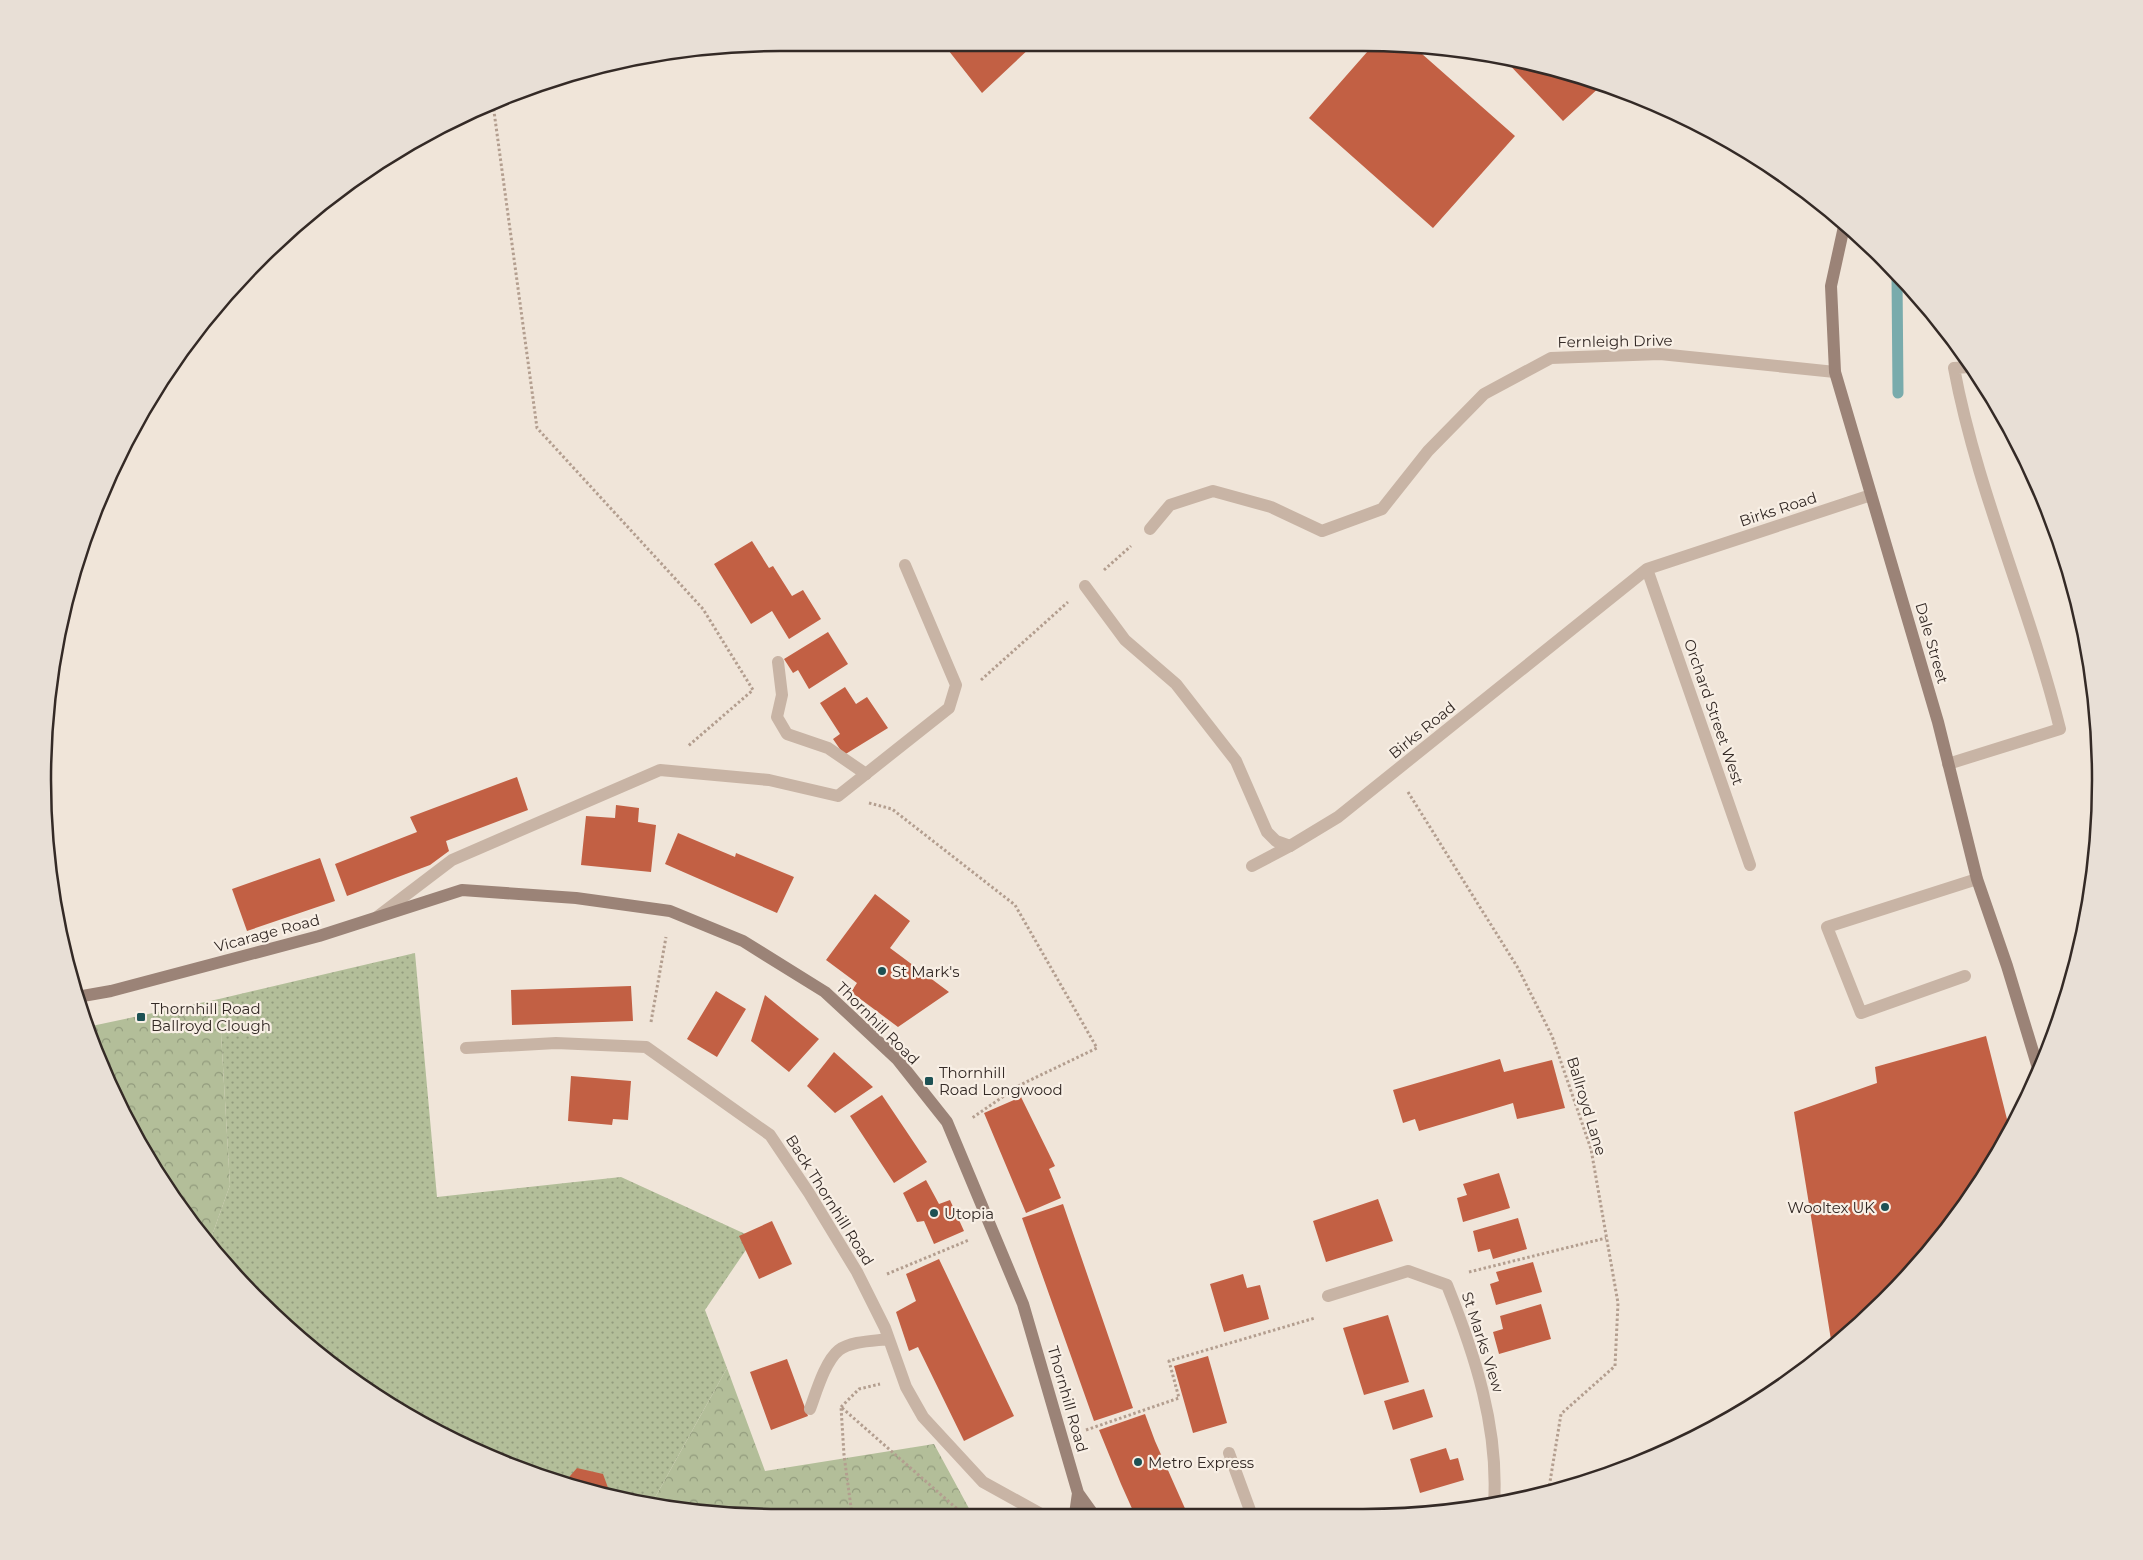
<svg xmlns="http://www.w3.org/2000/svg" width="2143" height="1560" font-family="Montserrat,sans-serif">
<defs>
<pattern id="grass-dots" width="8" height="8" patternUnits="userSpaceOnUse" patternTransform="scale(1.25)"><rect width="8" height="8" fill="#b3be99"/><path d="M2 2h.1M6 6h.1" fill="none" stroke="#929b7d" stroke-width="1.8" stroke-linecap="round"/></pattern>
<pattern id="forest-crowns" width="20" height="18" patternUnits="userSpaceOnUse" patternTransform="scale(1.25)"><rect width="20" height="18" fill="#b3be99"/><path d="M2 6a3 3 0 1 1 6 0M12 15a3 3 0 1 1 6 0" fill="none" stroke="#929b7d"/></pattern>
</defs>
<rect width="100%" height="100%" fill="#f0e5d9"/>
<path fill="url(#grass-dots)" d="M415 953 437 1197 621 1177 754 1238 705 1310 727 1368 652 1503 589 1492 454 1441 371 1393 294 1335 209 1244 230 1185 219 999Z"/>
<path fill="url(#forest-crowns)" d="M219 999 230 1185 209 1244C193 1227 181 1208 168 1188 134 1138 106 1084 87 1027Z
M727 1368 765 1471 934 1444 972 1514 731 1516 652 1503Z"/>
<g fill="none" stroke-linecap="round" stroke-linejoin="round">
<path stroke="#79abac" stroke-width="11" d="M1897 276 1898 393"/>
</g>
<path fill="#c26044" d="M1375 43 1413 46 1515 136 1433 228 1309 118Z
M945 46H1032L982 93Z
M1503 58 1554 68 1603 84 1563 121Z
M752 541 769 568 773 566 792 596 803 590 821 619 789 639 772 611 751 624 714 564Z
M828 632 848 664 809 689 798 670 793 673 784 659Z
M845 687 856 704 867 697 888 728 844 755 833 739 840 734 820 703Z
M517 777 528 810 446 841 449 851 430 865 347 896 335 864 417 832 410 817Z
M616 805 639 808 638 822 656 825 651 872 581 865 586 816 615 818Z
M678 833 735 857 736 853 794 877 777 913 665 864Z
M320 858 335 901 247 931 232 889Z
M875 894 910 921 890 948 949 992 898 1027 851 992 857 983 826 960Z
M631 986 633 1021 512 1025 511 990Z
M716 991 746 1009 717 1057 687 1039Z
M765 995 819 1039 789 1072 751 1041Z
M1986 1036 2010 1131 2002 1148 1918 1266 1832 1346 1794 1112 1877 1083 1875 1067Z
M834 1052 873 1087 835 1113 807 1086Z
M1500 1059 1504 1072 1552 1060 1565 1108 1517 1119 1513 1103 1419 1131 1415 1119 1403 1123 1393 1090Z
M571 1076 631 1081 628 1120 613 1119 612 1125 568 1121Z
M882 1095 927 1162 894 1183 850 1116Z
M1021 1097 1055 1166 1049 1169 1061 1198 1026 1213 984 1113Z
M1499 1173 1510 1208 1463 1222 1457 1198 1467 1195 1463 1184Z
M926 1180 939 1204 950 1200 964 1231 934 1244 924 1221 917 1222 903 1193Z
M1378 1199 1393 1241 1326 1262 1313 1221Z
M1063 1204 1133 1408 1094 1421 1022 1218Z
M1518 1218 1527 1249 1493 1259 1490 1249 1478 1252 1473 1231Z
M772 1221 792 1264 759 1279 739 1236Z
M939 1259 1014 1416 964 1441 918 1347 909 1351 896 1312 916 1301 906 1274Z
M1533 1262 1542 1292 1496 1305 1490 1284 1499 1281 1496 1272Z
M1243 1274 1247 1288 1260 1285 1269 1319 1224 1332 1210 1284Z
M1541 1304 1551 1339 1499 1354 1493 1332 1503 1329 1500 1316Z
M1388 1315 1409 1382 1364 1395 1343 1328Z
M1208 1356 1227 1423 1193 1433 1174 1366Z
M787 1359 808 1416 771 1430 750 1372Z
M1424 1389 1433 1417 1393 1430 1384 1401Z
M1145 1414 1155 1441 1187 1513H1134L1121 1484 1099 1430Z
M1446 1448 1450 1460 1458 1458 1464 1480 1420 1493 1410 1459Z
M577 1468 603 1474 611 1496 589 1492 564 1483Z"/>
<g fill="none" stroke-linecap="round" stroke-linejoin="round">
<path stroke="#b39e8f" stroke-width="3" stroke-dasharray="2.5 2.5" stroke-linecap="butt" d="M493 104 537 428 703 609 753 690 687 747
M1104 570 1131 546
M981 680 1068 602
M1408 792 1518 968 1552 1036 1591 1149 1618 1303 1615 1366 1561 1414 1548 1494
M869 803 892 809 1015 905 1097 1048 1020 1085 972 1118
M651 1022 666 937
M1469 1272 1606 1238
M887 1274 969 1240
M841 1407 859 1389 880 1384
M1086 1430 1179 1398 1169 1361 1315 1318
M852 1515 844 1455 841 1407 963 1514"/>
<path stroke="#c8b4a5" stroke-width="12" d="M778 662 782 695 777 717 787 734 828 748 866 774
M1948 764 2060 729C2030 607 1977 491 1954 368L1970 367
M1252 866 1290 846
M1965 976 1861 1013 1827 927 1977 879
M466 1048 556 1043 646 1047 770 1135 809 1193 857 1272 885 1328 906 1387 923 1417 983 1482 1041 1514
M810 1409C816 1393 825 1361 839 1350 851 1341 874 1341 889 1339
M1229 1453 1251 1513"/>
<path stroke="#c8b4a5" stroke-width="12" d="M1150 529 1170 505 1213 491 1271 507 1322 531 1382 509 1428 451 1484 394 1551 358 1660 354 1835 372
M1647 569 1750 865
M1085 586 1125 640 1176 684 1236 761 1267 832 1276 841 1290 846 1338 817 1647 569 1871 495
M377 917 452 860 660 770 769 780 838 796 949 708 956 685 905 565
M1328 1296 1408 1271 1447 1285C1475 1355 1499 1428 1494 1504"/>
<path stroke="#9b8377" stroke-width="12" d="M1845 222 1831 286 1835 372 1938 722 1977 879 2007 966 2038 1068
M77 997 111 991 319 936 462 890 576 898 670 911 743 941 825 992 897 1059 947 1122 1023 1304 1078 1493 1075 1514
M1078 1493 1093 1514"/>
</g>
<g fill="#1d5154" stroke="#f8efe5" stroke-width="2">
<circle cx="882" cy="971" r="5"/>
<rect x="136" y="1012" width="10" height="10" rx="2.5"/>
<rect x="924" y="1076" width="10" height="10" rx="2.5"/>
<circle cx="1885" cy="1207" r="5"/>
<circle cx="934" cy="1213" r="5"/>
<circle cx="1138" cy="1462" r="5"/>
</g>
<g text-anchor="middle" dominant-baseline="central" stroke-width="4.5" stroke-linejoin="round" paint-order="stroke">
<g font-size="15" fill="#342a26" stroke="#f8efe5">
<text transform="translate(1615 341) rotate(-1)">Fernleigh Drive</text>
<text transform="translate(1778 509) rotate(-18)">Birks Road</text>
<text transform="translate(1932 643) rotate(74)">Dale Street</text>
<text transform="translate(1714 712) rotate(71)">Orchard Street West</text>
<text transform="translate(1422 730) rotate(-39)">Birks Road</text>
<text transform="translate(267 933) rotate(-15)">Vicarage Road</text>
<text transform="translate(878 1023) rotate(45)">Thornhill Road</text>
<text transform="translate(1587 1106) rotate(73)">Ballroyd Lane</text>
<text transform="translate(830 1200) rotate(58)">Back Thornhill Road</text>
<text transform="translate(1483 1342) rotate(72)">St Marks View</text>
<text transform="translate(1068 1399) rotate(74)">Thornhill Road</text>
</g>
<g font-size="15" fill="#342a26" stroke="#f8efe5" text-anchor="start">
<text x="892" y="971">St Mark's</text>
<text x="151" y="1008">Thornhill Road<tspan x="151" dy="17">Ballroyd Clough</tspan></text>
<text x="939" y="1072">Thornhill<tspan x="939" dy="17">Road Longwood</tspan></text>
<text x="1875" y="1207" text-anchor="end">Wooltex UK</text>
<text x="944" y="1213">Utopia</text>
<text x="1148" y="1462">Metro Express</text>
</g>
</g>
<path d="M0 0H2143V1560H0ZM780 51H1363A729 729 0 0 1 2092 780V780A729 729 0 0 1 1363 1509H780A729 729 0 0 1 51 780V780A729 729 0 0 1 780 51Z" fill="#e8dfd6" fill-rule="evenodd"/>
<path fill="none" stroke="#342a26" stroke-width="2.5" d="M780 51H1363A729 729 0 0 1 2092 780V780A729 729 0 0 1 1363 1509H780A729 729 0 0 1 51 780V780A729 729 0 0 1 780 51Z"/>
</svg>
